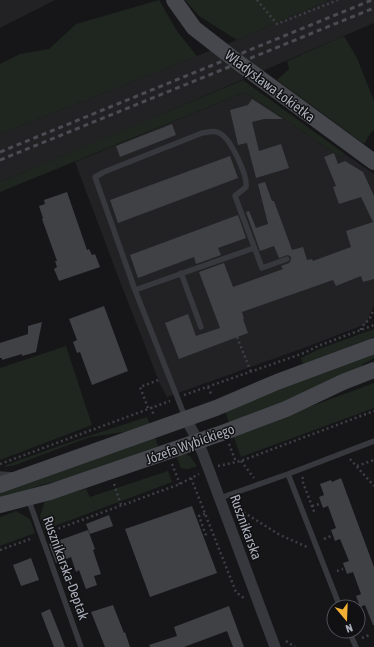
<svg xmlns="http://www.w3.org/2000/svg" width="374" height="647" font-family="'Asap Condensed',sans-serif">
<rect width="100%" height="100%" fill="#161618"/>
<path fill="#222225" d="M0 0H55L0 28Z
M329 0H374V23L125 130 0 182V134L237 40Z
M245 92 340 157 345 154 374 174V305L366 324 309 346 167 397 160 384 119 279 75 162Z"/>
<path fill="#1e261f" d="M159 0 177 31 197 56 0 134V64L20 54 49 49 76 24Z
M185 0H329L237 40 199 16Z
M344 36 357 58 374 101V130L372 131 364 144 277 80 289 69 287 61Z
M243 80 345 154 340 157 245 92 0 192V182Z
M374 329V337L303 364 301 358 319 349Z
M66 346 92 425 0 460V368Z
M374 354V358L362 365V366L292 401 230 425 224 409Z
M374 383V408L241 457 233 435Z
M147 417 150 425 131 431 90 437 15 465 5 467 6 465 73 441Z
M154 435 160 451 91 474 41 485 0 500V492Z
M185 454 190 456 197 466 188 469 181 468 176 455Z
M168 471 172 482 44 530 40 516 45 500 86 489 90 497Z
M16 511 30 519 35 533 0 546V517Z"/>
<path fill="#404145" d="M252 99 283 119H264L252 122 259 151 281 144 289 168 256 178 247 143 238 145 230 110 248 105Z
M172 124 176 135 120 157 116 146Z
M334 153 338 164 345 161 363 172 374 196V279L363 282 361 276 336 286 333 280 242 312 244 319H243L248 333 179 359 165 323 188 314 196 336 220 328 199 272 224 263 233 287 283 269 281 266 289 263 291 260V257L288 255 279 258 274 246 260 251 246 212 249 211 256 228 268 224 258 184 265 182 272 201H274L292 250 303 247 307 260 312 259 313 261 351 247 346 231 373 222 361 197 339 204 333 187 336 186 324 157Z
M230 156 238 178 118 223 110 200Z
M67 192 87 250 89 249 92 255 95 254 100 267 59 281 54 269 57 267 55 261H57L42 219 43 218 39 206 45 204 44 200Z
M238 215 246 238 218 248 221 255 196 264 194 257 138 278 130 255Z
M104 306 128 371 92 385 80 352 77 353 73 342 77 340 69 319Z
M42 322 36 352 22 356V354L2 360V358H0V343L28 334V326Z
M341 478 374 567V625H373L365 605 360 607 356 596 361 594 353 572 347 574 343 563 349 561 340 539 335 541 331 530 336 528 328 506 323 508 319 497 324 495 320 484 331 480 332 482Z
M192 506 217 573 150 597 125 529Z
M109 515 113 526 90 534 86 524Z
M88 530 95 549 93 550 101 574 94 576 97 585 86 589 79 570 76 572 71 557 56 563 49 544Z
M31 558 39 580 21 586 13 565Z
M113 605 124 633 125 632 130 647H105L91 612Z
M229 606 244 647H233L227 631 184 647H150L149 645 177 636 174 627Z
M50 609 60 634 65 647H54L41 613Z"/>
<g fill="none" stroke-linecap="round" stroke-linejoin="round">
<path stroke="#3d3f44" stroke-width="2.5" stroke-dasharray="2 3" stroke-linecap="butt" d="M257 0 277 24 338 0
M361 330V328L370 318 374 309
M237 337 251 372
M208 387 212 396
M184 395 304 353 318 346 374 325
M151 407 154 416
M148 408 140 387 161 379
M229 444 236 462
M350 459 374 486
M241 461 254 478
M0 464 170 401
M172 464 180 484
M218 466 241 461 374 411
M357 466 374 460
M303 477 302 480 315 514
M191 478 236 592 244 598
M114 484 121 505
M312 506 320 504
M235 507 280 535 307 547
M205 514 199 516 207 538
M49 532 180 484 199 474
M324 539 331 536
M0 550 33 538
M337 571 343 569
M349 605 356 602
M362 638 369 635
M286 641 295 647"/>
<path stroke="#37383d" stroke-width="5.5" d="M181 273 201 327
M135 290 254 248
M185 417 135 290 95 177 104 172 202 133C209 132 215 130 221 134 231 140 248 176 246 187L235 196 262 268 287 259
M0 474 12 475
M288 474 340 607
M28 498 81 647
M220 498 288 474 374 441
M349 631 356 647"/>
<path stroke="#37383d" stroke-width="11" d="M186 419 198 441 209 470 275 647"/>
<path stroke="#45474d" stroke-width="16" d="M174 0 194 28 239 63 374 162
M0 485 216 408 277 382 374 346
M0 505 50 492 225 432 286 409 343 382 374 370"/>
<path stroke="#4a4c52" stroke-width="3" stroke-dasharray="5 4" stroke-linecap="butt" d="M0 152 372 0
M0 160 374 8"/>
</g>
<g text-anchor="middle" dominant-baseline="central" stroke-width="3" stroke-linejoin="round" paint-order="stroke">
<g font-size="14" fill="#a8adb8" stroke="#111113">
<text transform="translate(270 86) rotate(37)">Władysława Łokietka</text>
<text transform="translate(190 444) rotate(-20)">Józefa Wybickiego</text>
<text transform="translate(246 527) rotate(70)">Rusznikarska</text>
<text transform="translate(66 568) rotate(70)">Rusznikarska-Deptak</text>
</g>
</g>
<g transform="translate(346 619) rotate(161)"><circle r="19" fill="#111113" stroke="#4d4f55"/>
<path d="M0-3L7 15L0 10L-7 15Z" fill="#f2b134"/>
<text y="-6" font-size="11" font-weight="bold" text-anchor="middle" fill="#a8adb8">N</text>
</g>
</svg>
